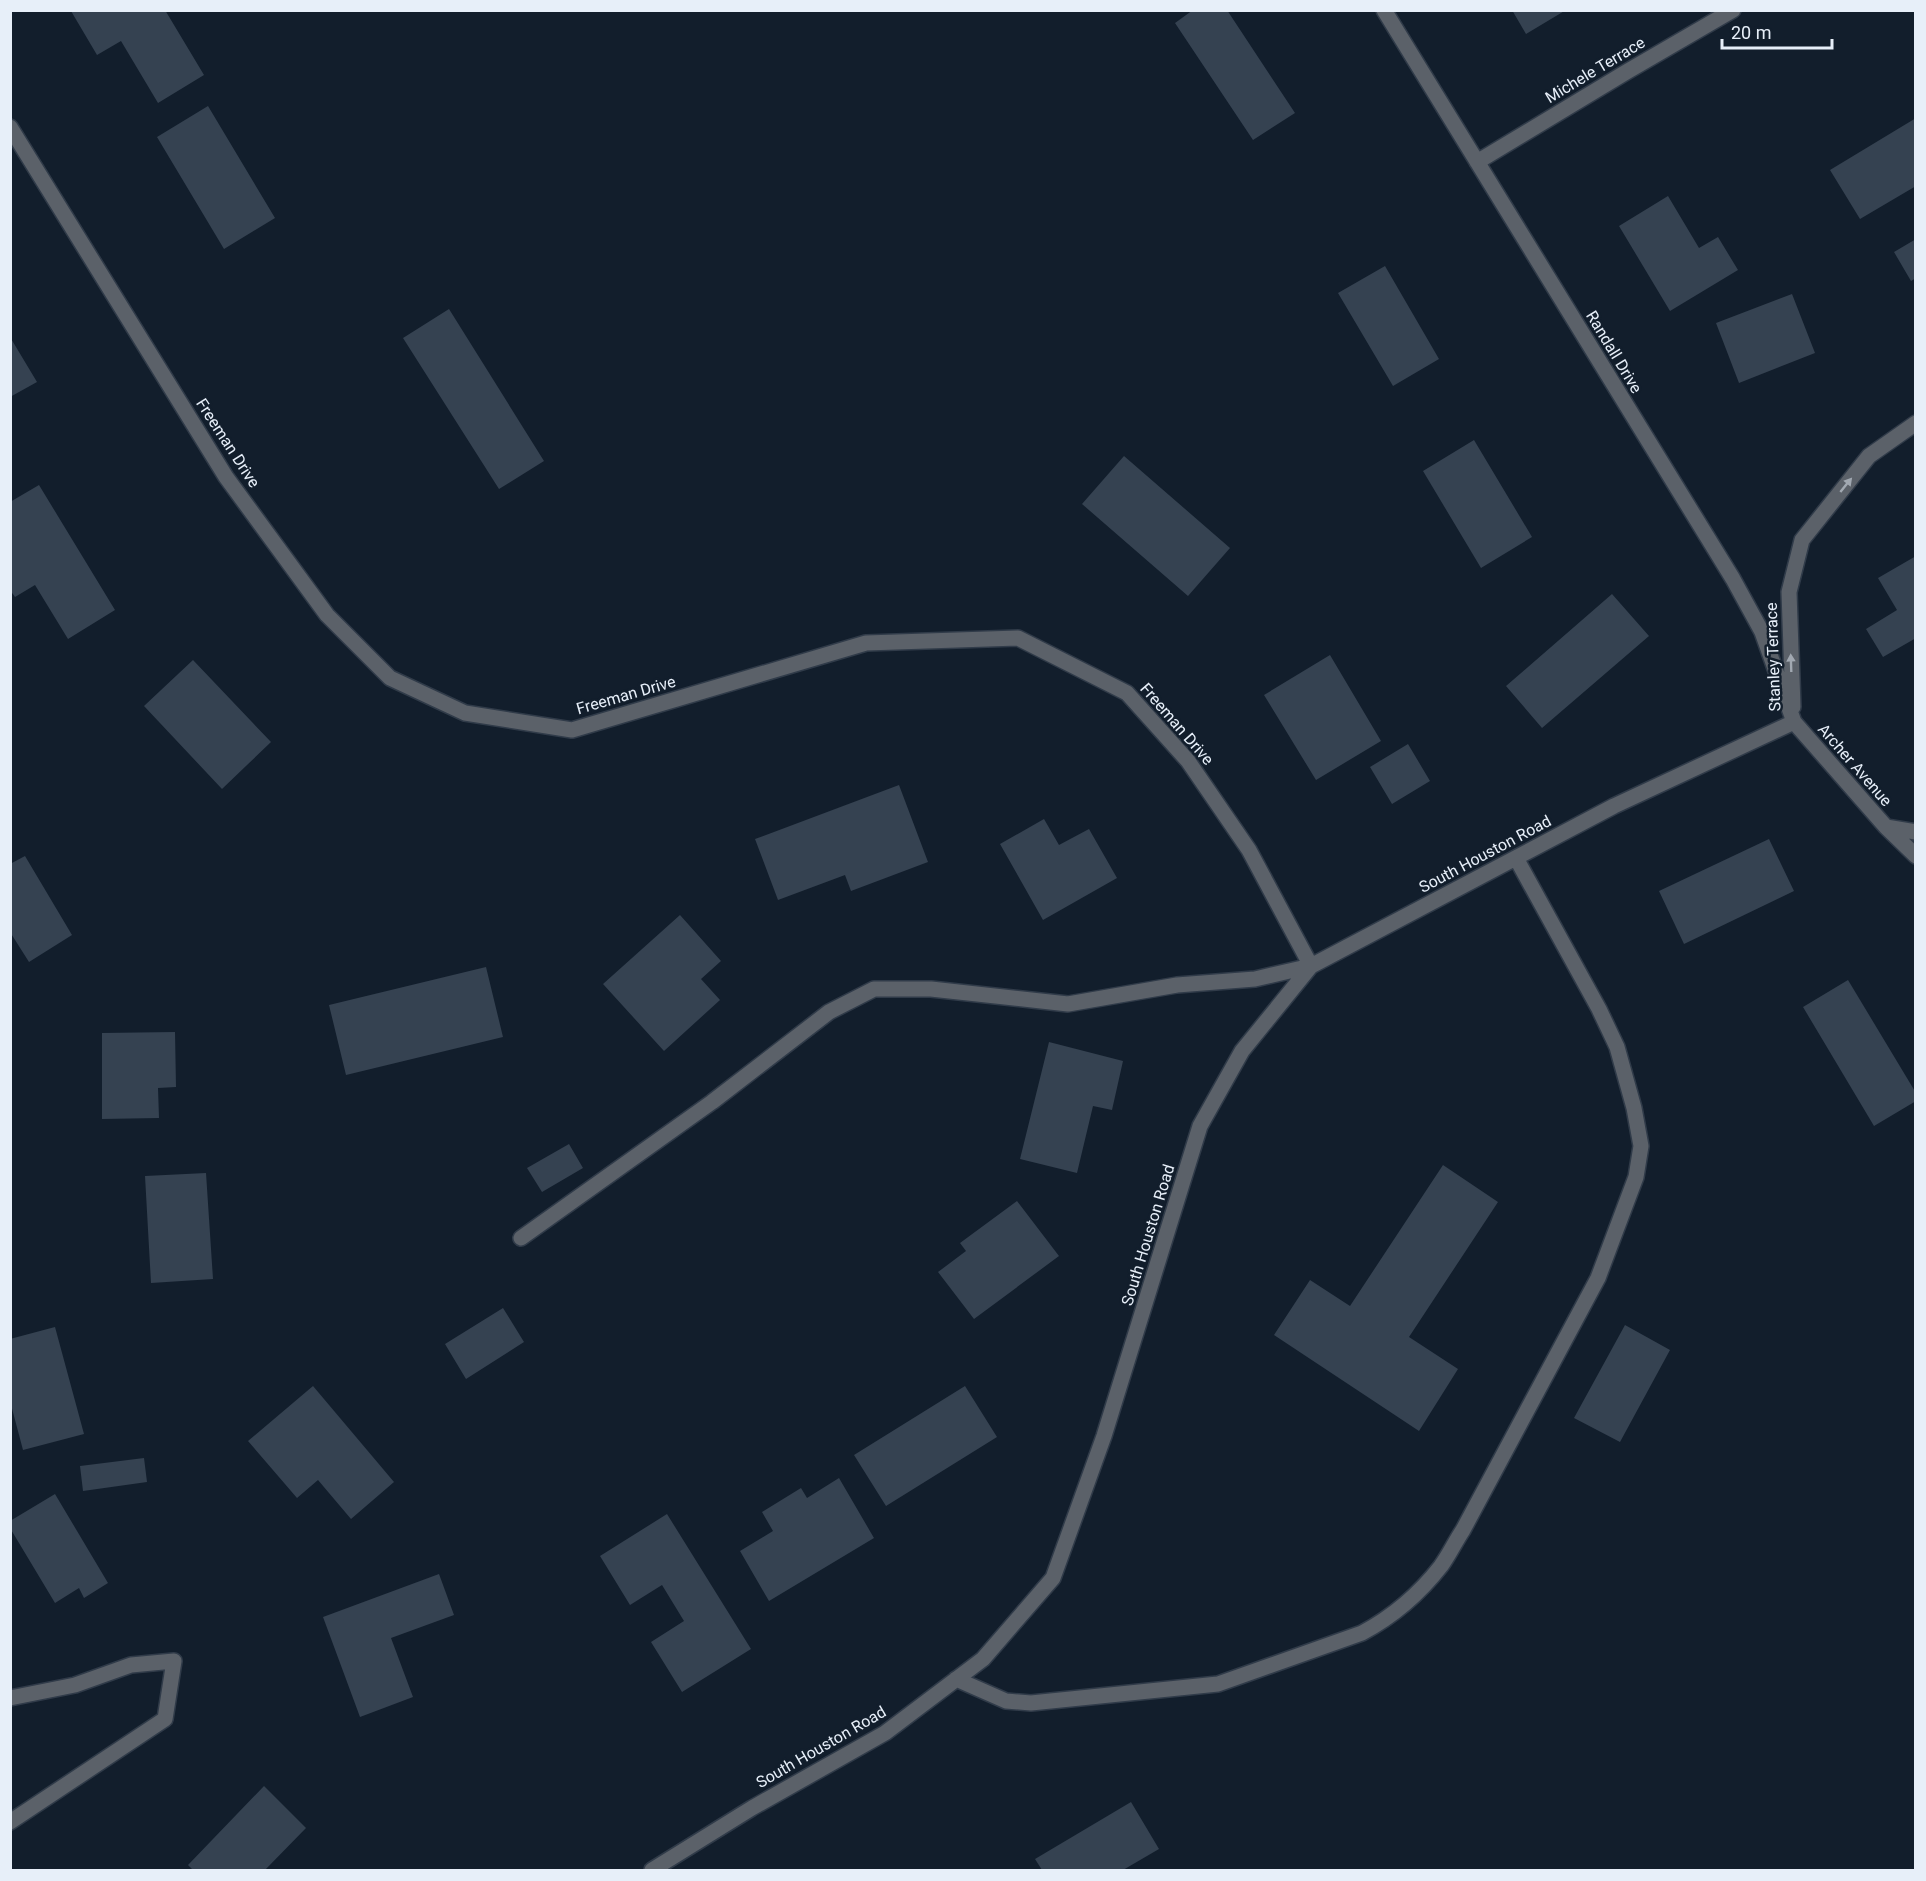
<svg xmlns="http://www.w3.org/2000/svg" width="1926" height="1881" font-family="Roboto,sans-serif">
<rect width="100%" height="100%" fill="#121e2c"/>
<path fill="#354251" d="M73 10H165L204 75 158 103 121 41 97 55 71 11Z
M1193 10H1227L1295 113 1253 140 1175 23Z
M1512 10H1566L1526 34Z
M208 106 275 218 224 249 157 137Z
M1916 118V186L1860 219 1830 170Z
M1668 196 1699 248 1718 237 1738 270 1670 311 1619 226Z
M1916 239V278L1911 281 1894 252Z
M1385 266 1439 359 1393 386 1338 293Z
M1792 294 1815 353 1739 383 1716 323Z
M449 309 544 461 499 489 403 338Z
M10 337 37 382 10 397Z
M1474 440 1532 537 1481 568 1423 471Z
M1124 456 1230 548 1188 596 1082 504Z
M39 485 115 610 68 639 35 585 15 597 10 590V502Z
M1916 556V638L1883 657 1866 629 1897 610 1878 578Z
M1612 594 1649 636 1542 728 1506 686Z
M1330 655 1381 741 1316 780 1264 695Z
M193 660 271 742 222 789 144 706Z
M1408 744 1430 781 1392 804 1370 767Z
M899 785 928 862 851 891 845 875 778 900 755 839Z
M1044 819 1059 845 1089 829 1117 878 1043 920 1000 844Z
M1769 839 1794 891 1684 944 1659 891Z
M25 856 72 935 29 962 10 932V864Z
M680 915 721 961 701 979 720 1000 664 1051 603 984Z
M486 967 503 1037 346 1075 329 1005Z
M1848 980 1916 1093V1101L1874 1126 1803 1007Z
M175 1032 176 1087 158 1088 159 1118 102 1119V1033Z
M1049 1042 1123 1061 1112 1110 1093 1106 1077 1173 1020 1159Z
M569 1144 583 1168 542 1192 527 1168Z
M1443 1165 1498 1202 1409 1337 1458 1369 1419 1431 1274 1335 1310 1280 1350 1306Z
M206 1173 213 1279 151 1283 145 1176Z
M1017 1201 1059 1256 974 1319 938 1272 966 1251 960 1243Z
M503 1308 524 1342 466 1379 445 1344Z
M1625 1325 1670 1350 1620 1442 1574 1418Z
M55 1327 84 1434 23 1450 10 1401V1339Z
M313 1386 394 1482 351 1519 318 1480 297 1498 248 1441Z
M965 1386 997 1437 886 1506 854 1455Z
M144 1458 147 1482 83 1491 80 1466Z
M839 1478 874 1538 769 1601 740 1551 773 1531 762 1512 801 1488 807 1498Z
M55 1494 108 1583 84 1598 79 1588 55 1603 10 1528V1521Z
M667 1514 751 1649 682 1692 651 1642 684 1621 662 1585 630 1605 600 1556Z
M439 1574 454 1615 391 1638 413 1697 360 1717 323 1617Z
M264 1786 306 1828 265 1870H193L188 1865Z
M1131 1802 1159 1849 1123 1870H1042L1035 1859Z"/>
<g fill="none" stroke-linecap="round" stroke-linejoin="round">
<g stroke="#303b49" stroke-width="18">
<path id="minor" d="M1384 10 1733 579 1762 632 1794 722 1886 827 1916 856
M10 127 226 477 327 615 390 678 465 713 572 730 866 643 1018 638 1127 693 1188 761 1249 850 1311 966 1255 979 1177 985 1068 1004 931 989H874L829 1012 712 1102 521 1238
M1477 162 1628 71 1733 10
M1793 707 1789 592 1802 540 1869 456 1916 423
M1886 827 1916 832
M956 1679 1006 1701 1031 1703 1218 1684 1362 1633C1392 1617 1420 1593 1441 1566 1449 1555 1455 1542 1463 1530L1598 1278 1636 1177 1641 1146 1634 1108 1617 1047 1599 1009 1516 858
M10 1698 75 1685 131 1665 174 1661 165 1719 10 1822
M652 1870 752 1808 885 1733 983 1659 1053 1578 1104 1436 1200 1126 1242 1051 1311 966 1614 806 1794 722"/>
</g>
<use href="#minor" stroke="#5b6169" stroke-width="15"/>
</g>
<defs><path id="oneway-solid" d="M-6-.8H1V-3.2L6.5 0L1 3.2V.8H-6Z" transform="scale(1.5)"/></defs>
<g fill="#a1a8b1">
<use href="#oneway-solid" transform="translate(1846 485) rotate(-51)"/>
<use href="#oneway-solid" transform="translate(1791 663) rotate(-92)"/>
</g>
<g text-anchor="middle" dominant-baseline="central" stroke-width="5" stroke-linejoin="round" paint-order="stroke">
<g font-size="16" fill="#e7eff9" stroke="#121e2c">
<text transform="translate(1595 70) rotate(-31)">Michele Terrace</text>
<text transform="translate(1614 352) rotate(59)">Randall Drive</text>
<text transform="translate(228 443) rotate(57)">Freeman Drive</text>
<text transform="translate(1773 657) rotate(-92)">Stanley Terrace</text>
<text transform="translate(626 695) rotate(-16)">Freeman Drive</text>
<text transform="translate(1177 724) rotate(49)">Freeman Drive</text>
<text transform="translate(1855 765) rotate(49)">Archer Avenue</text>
<text transform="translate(1485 854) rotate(-28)">South Houston Road</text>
<text transform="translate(1148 1235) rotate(-73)">South Houston Road</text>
<text transform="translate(821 1747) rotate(-30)">South Houston Road</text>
</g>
</g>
<rect width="1926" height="1881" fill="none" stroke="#e7eff9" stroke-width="24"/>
<path d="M1722 39v9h110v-9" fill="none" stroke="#e7eff9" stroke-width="3"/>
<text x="1731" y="39" font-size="18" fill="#e7eff9" stroke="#121e2c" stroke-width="4.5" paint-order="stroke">20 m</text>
</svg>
